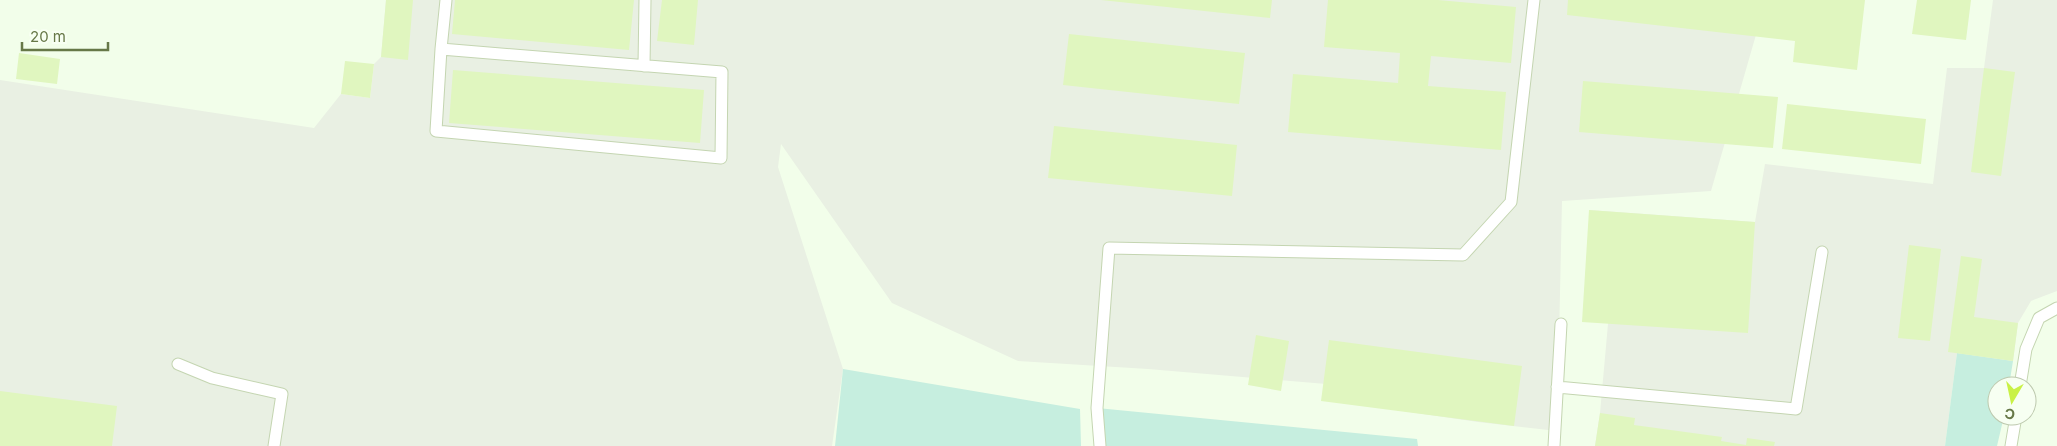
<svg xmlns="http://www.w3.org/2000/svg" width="2057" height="446" font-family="Inter,sans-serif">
<rect width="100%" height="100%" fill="#f2feea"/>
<path fill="#e9f0e3" d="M386 0H1766L1711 191 1562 201 1557 431 1478 422 1342 402 1338 385 1148 369 1018 361 892 303 781 144 778 167 843 369 832 446H0V80L314 128 341 94 370 98 374 64 381 57Z
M1993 0H2057V291L2031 301 2018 323 2013 361 1957 353 1945 446H1595L1600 413 1608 324 1589 210 1755 222 1765 164 1933 184 1947 68H1984Z"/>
<path fill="#c6eedf" d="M1957 353 2013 361 2009 386H1997V416H2004L1997 446H1945Z
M843 369 1080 409 1081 446H835Z
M1097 408 1417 439 1418 446H1102Z"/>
<path fill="#e0f6bf" d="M386 0H413L408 60 381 57Z
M455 0H634L629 50 452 34Z
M662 0H698L694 45 657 41Z
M1101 0H1272L1270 18Z
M1328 0H1438L1516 7 1511 63 1431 56 1428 86 1506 92 1501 150 1288 132 1293 74 1398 83 1400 53 1324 47Z
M1568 0H1865L1857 70 1793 62 1795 41 1567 15Z
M1917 0H1971L1966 40 1912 34Z
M1069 34 1245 53 1239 104 1063 85Z
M19 53 60 59 57 84 16 79Z
M345 61 374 64 370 98 341 94Z
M1984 68 2015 72 2001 176 1971 172Z
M453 70 704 90 700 143 449 123Z
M1583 81 1778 97 1773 148 1579 132Z
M1787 104 1926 119 1921 164 1782 149Z
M1054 126 1237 145 1232 196 1048 178Z
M1589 210 1755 222 1748 333 1582 322Z
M1909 245 1941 249 1930 341 1898 338Z
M1961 256 1982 259 1974 317 2018 323 2013 361 1948 352Z
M1256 335 1289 341 1281 391 1248 385Z
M1329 340 1522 366 1514 426 1321 401Z
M0 391 117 406 112 446H0Z
M1600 413 1635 418 1634 425 1722 437 1721 441 1746 445 1747 438 1775 442 1774 446H1595Z"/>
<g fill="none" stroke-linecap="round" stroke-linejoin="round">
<g stroke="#c4d5b1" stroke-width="13">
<path id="lane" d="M441 49 436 131 721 158 722 72 441 49 446 0
M644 66 645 0
M178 364 212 378 282 394 274 446
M2020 386 2026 349 2039 318 2057 308
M1557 387 1796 409 1822 252
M1100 446 1097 408 1109 248 1463 255 1511 202 1534 0
M1554 446 1561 324
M2011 446 2016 416"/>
</g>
<use href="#lane" stroke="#fff" stroke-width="11"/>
</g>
<g transform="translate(2012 401) rotate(189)"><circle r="24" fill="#f7fff2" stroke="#bdc9ae"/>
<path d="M0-4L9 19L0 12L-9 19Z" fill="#c9f146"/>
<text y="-8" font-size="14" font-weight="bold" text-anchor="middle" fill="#667847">С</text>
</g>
<path d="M22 42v8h86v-8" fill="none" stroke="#667847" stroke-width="2.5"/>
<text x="30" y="42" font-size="15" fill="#667847" stroke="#f7fff2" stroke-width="4" paint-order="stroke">20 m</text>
</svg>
